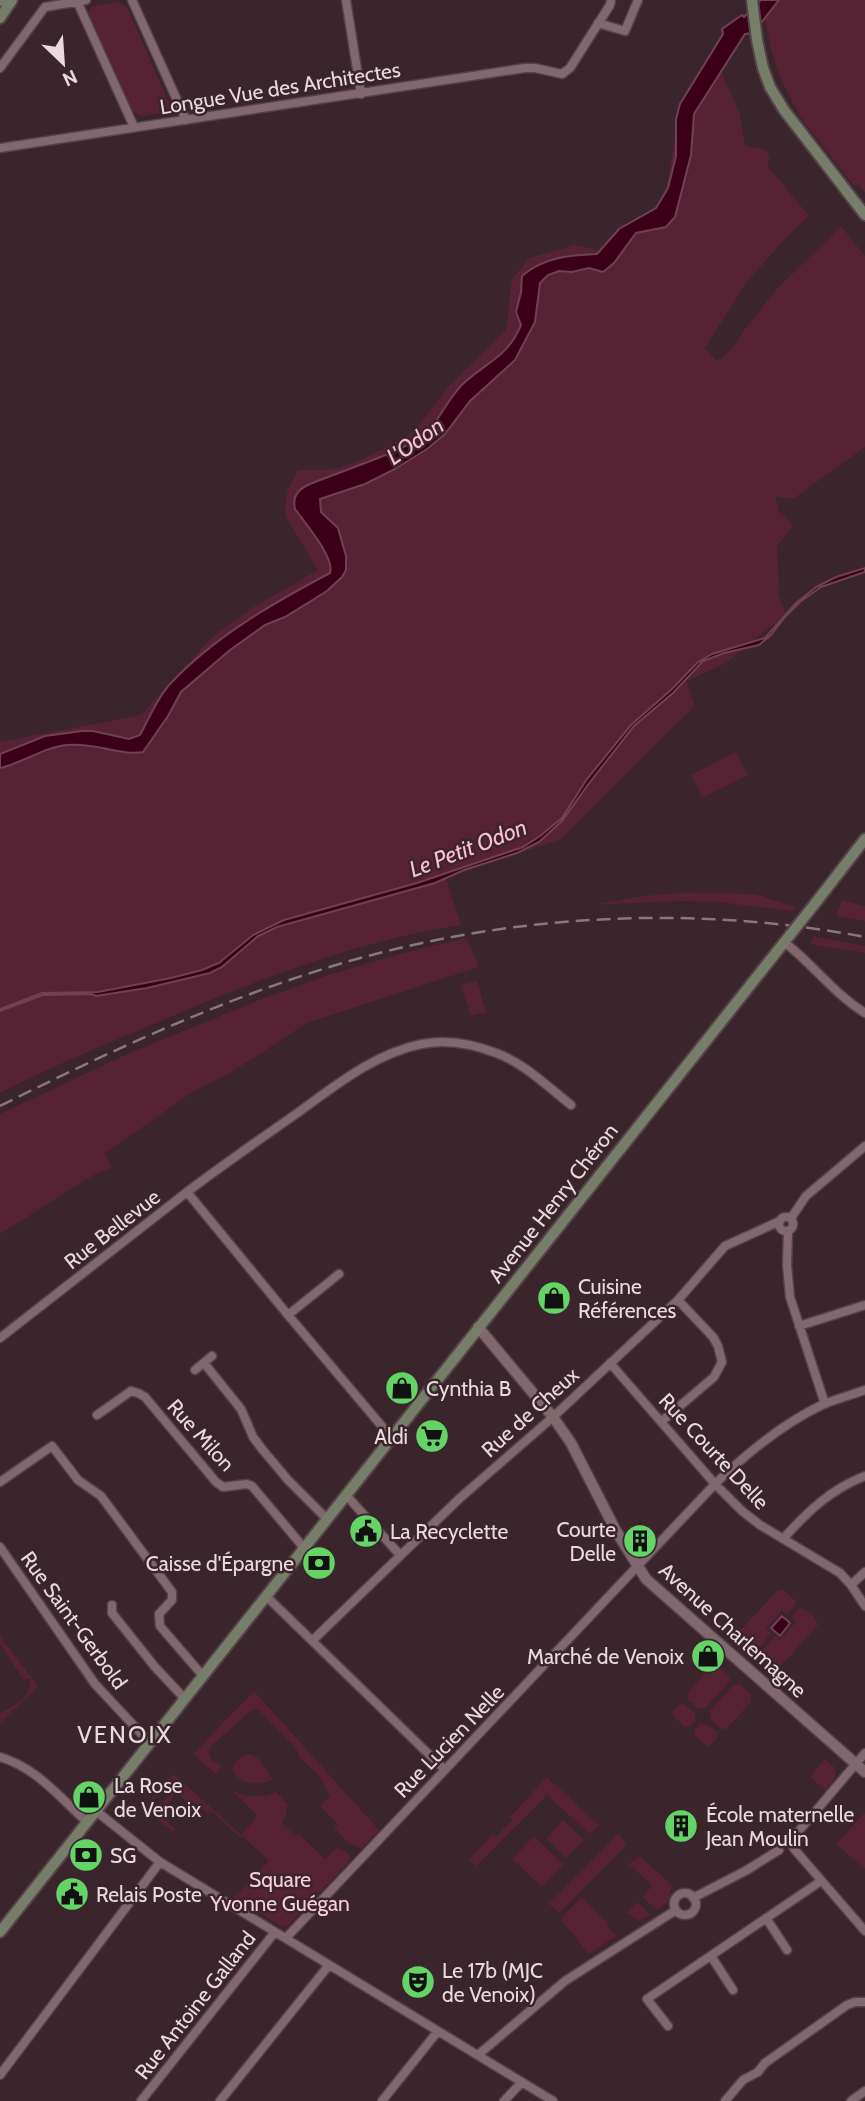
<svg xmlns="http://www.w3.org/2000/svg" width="865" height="2101" font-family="Cabin,sans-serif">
<rect width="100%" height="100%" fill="#39252b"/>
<path fill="#572234" d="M779 0H865V193L858 184 854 186 797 113 798 111C779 81 770 52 765 17Z
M120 2 127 7 171 107 168 112 141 116 132 110 88 12 93 6Z
M719 66 740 114 745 145 767 150 770 158 767 165 809 216 785 239 746 283 705 348 717 361 732 349 747 326 777 289 841 226 865 256V447L793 499 775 496 779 512 791 522 793 526 777 546 779 589 777 591 786 614 726 663 687 681 695 706 561 839 446 878 461 925C355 941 255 981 156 1023 104 1045 50 1067 0 1093V742L141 715 212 637 255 606 318 570 286 517 285 506 288 489 298 470H324L342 467 365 458 408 436 421 422 449 386 506 330 512 279 529 258 575 245 606 252 635 219 662 215 678 119Z
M736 752 748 775 702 798 691 775Z
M679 893 755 894 796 907 793 911 718 902 680 901 594 905 644 896Z
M842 900 865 906V921L836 916Z
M813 936 865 946V953L810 944Z
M467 938 479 967 307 1023 227 1075 197 1089 104 1154 113 1167 92 1176 0 1234V1114L125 1055 262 999 328 975 403 953Z
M477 981 486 1012 471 1016 461 985Z
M782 1589 796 1601 795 1605 787 1614 782 1611 766 1629 771 1633 759 1648 753 1649 740 1638 739 1632 777 1591Z
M799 1608C807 1608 816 1617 818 1625L780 1667 775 1668 762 1657V1651L775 1636 780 1640 796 1622 791 1618Z
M0 1636 38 1686 0 1723V1713C15 1705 31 1698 30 1679H23L0 1644Z
M717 1665 730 1676 729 1682 706 1708 699 1709 688 1700 687 1694 711 1666Z
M739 1684 751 1695V1702L728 1727 722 1730 711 1720 710 1711 733 1685Z
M254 1691 379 1830 361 1849 349 1843 334 1828 338 1824 320 1806 330 1796 319 1776 299 1757 295 1747 261 1712 257 1709 251 1711 210 1747 209 1753 211 1760 222 1765 216 1774 193 1754Z
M684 1704 695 1713 696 1721 691 1726 685 1727 673 1716V1711L678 1705Z
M699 1724H707L718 1733C717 1740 713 1744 707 1746L695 1736V1729Z
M251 1754 258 1758 273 1779C258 1786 240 1787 232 1769 235 1761 242 1754 251 1754Z
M825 1759 834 1767 836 1777 825 1790 810 1777Z
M174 1774 241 1835 258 1816 230 1789C245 1798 260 1799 276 1792L289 1806 286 1808V1816L281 1822 295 1836 298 1833 325 1859 338 1847 342 1851 344 1850 350 1856V1861L288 1925 282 1927 234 1897 269 1861 242 1836 240 1837 211 1811 208 1814 196 1803 192 1807 177 1793 164 1806 166 1809 164 1811 159 1806 169 1795 164 1790 149 1805 175 1829 174 1832 142 1809Z
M547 1777 599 1825 590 1834 547 1795 476 1866 469 1860 493 1834 496 1837 512 1820 510 1817Z
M864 1813 865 1814V1869L836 1844Z
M563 1820 584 1840 566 1858 546 1838Z
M618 1834 626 1843 625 1847 560 1913 549 1904 551 1902Z
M534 1836 564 1865 542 1887 512 1859Z
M638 1857H641L672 1885 668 1902 657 1910 642 1897 652 1886 629 1864Z
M581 1897 608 1923 607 1926 617 1936 589 1954 562 1921 561 1918Z
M638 1902 650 1915 639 1921 627 1913Z"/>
<path fill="#3b0018" stroke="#6f4153" stroke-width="2" d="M761 0H779L753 33 745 34 694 114 691 155 675 217 666 227 636 233 614 263 603 272 589 268 572 272 559 271 548 275 540 283 535 322 515 360 470 401 445 434 427 449 395 469 365 484 320 499 321 512 338 528 346 556V570L342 577 327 591 285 617 265 625 230 650 181 692 168 716 143 752C120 756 94 742 67 745 44 747 23 763 0 768V754L45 736 82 731H93L129 739 140 735C149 719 157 698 170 684 214 637 273 603 330 573 335 558 305 523 295 509 292 497 298 489 310 484 340 472 370 462 400 449 409 444 420 440 427 432 442 417 449 395 466 381 489 361 508 356 521 325L516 312 521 292 522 276C543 257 571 255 597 254L619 229 656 208 668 188 676 156V119L680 104 723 34 722 29 742 15 744 17Z
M865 568V572L821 587 800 602 785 617 771 635 759 645 724 653 703 661 673 693 634 726 587 786 562 821 539 842 517 853 464 870 435 883 277 927 258 936 222 967 210 973 147 988 96 996 92 994 43 995 0 1011V1009L42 993 98 992 171 978 202 970 219 963 253 935 284 920 417 883 523 847 540 836 562 818 587 779 631 725 672 689 697 663 712 654 765 638 795 604 816 587 836 577Z
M782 1616 790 1623 780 1636 771 1628Z"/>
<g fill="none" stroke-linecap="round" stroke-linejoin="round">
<g stroke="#544248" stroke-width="11">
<path id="minor" d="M132 0 186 120
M346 0 361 94
M77 1 134 127
M598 23 625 31 638 0
M0 68 45 7 86 0
M0 148 525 68H535L562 74 570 68 610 5 611 0
M784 942C813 964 834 994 865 1013
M187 1192C223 1165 260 1139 296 1114 335 1086 375 1053 422 1044 447 1039 473 1044 496 1053 524 1063 547 1086 571 1105
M779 1224a7 7 0 1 1 14 0a7 7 0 1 1-14 0Z
M791 1218 806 1196 865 1146
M788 1231 787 1265 790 1297 825 1404
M288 1315 339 1274
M799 1326 865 1305
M0 1338 187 1192 288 1315 391 1437
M204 1363 241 1409 253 1437 262 1449 288 1480 327 1519
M610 1363 715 1484 742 1511 760 1525 840 1573 851 1585 865 1606
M195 1370 212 1356
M97 1415 131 1391 138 1393 145 1397 216 1482 223 1487 247 1484 252 1486 304 1548
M661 1422 714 1377 722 1362 718 1346 713 1337 678 1300
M0 1482 52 1446 78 1480 101 1496 172 1592V1600L159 1614 160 1626 203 1676
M346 1495 400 1555
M783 1539C807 1512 831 1489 865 1476
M0 1547 95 1684 150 1743
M851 1585 865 1572
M266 1596 445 1770
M112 1605V1613L155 1667 185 1699
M312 1641 460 1498 553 1417 678 1300 725 1246 780 1221
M865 1753 792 1839 791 1843 795 1850 865 1931
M0 1757C36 1767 60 1798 87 1822
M96 1811 160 1862 553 2101
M674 1904a11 11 0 1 1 22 0a11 11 0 1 1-22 0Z
M693 1898 747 1870 779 1850
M766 1918 787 1950
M286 1938 715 1484C747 1453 783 1423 824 1404 837 1399 851 1395 865 1390
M711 1956 733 1990
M668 2026 647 1999 821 1881
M478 2055 565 1981 676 1910
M0 2075 160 1862
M141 2101 275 1932
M220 2101 329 1965
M382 2101 438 2031
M504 2101 522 2082
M725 2101 743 2080 758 2072 765 2063 847 2005 855 2002H865
M851 2101 865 2091"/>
</g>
<g stroke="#544248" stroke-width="13">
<path id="tertiary" d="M478 1327 553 1417 571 1443 616 1531 646 1579 865 1772"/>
</g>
<g stroke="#544248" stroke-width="14">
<path id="secondary" d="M752 0 757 40 763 68 770 87 784 110 865 215
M0 1 1 0
M0 18 12 0
M817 901 865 839
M0 1932 790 935"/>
</g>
<use href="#minor" stroke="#81686f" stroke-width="8"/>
<use href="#tertiary" stroke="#81686f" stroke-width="10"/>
<use href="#secondary" stroke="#767e6a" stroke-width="10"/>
<path stroke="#88777b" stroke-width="2.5" stroke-dasharray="14 7" stroke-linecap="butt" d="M0 1106C108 1052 220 1000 336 965 506 914 691 904 865 937"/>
<g stroke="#544248" stroke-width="14" stroke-linecap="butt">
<path id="secondary-bridge" d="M790 935 817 901"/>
</g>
<use href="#secondary-bridge" stroke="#767e6a" stroke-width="10"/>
</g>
<defs>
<g id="shop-disc" transform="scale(1.75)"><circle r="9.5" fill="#65d467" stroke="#39252b"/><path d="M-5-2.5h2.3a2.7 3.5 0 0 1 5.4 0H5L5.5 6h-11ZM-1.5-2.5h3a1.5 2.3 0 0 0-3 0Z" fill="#111"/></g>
<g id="supermarket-disc" transform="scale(1.75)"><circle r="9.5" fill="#65d467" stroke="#39252b"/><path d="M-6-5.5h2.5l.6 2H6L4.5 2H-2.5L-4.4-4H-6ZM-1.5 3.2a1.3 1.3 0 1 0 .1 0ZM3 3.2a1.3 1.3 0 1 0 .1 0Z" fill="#111"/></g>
<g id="civic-disc" transform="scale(1.75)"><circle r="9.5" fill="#65d467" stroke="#39252b"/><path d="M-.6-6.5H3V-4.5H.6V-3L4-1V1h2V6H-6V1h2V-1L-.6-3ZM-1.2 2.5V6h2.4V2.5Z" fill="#111"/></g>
<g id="building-disc" transform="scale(1.75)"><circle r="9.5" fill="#65d467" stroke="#39252b"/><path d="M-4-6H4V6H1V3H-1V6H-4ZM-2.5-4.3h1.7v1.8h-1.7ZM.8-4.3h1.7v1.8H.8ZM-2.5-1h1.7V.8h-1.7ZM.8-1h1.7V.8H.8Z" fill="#111"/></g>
<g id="bank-disc" transform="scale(1.75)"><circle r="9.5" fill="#65d467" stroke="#39252b"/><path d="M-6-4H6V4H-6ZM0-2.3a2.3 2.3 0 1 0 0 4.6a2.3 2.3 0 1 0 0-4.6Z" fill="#111"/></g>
<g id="theatre-disc" transform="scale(1.75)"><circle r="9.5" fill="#65d467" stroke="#39252b"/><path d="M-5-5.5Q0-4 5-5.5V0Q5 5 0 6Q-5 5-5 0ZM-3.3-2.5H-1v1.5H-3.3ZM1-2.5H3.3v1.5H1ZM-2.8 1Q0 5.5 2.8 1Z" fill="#111"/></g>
</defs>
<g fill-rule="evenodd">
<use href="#shop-disc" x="554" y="1298"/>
<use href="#shop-disc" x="402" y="1388"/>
<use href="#supermarket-disc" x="432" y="1436"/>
<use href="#civic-disc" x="366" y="1531"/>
<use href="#building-disc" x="640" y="1541"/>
<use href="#bank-disc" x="319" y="1563"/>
<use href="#shop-disc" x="708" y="1656"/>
<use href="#shop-disc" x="89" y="1797"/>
<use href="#building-disc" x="681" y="1826"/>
<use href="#bank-disc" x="86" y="1855"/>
<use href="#civic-disc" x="72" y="1894"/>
<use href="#theatre-disc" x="418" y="1982"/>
</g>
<g text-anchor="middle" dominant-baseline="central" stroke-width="5" stroke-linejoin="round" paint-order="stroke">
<g font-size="21" fill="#e8dadd" stroke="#39252b">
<text transform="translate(280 88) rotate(-9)">Longue Vue des Architectes</text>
<text transform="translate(553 1203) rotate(-52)">Avenue Henry Chéron</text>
<text transform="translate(112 1229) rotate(-38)">Rue Bellevue</text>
<text transform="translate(530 1412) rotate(-42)">Rue de Cheux</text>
<text transform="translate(201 1435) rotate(48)">Rue Milon</text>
<text transform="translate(714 1451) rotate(47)">Rue Courte Delle</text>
<text transform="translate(74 1620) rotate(54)">Rue Saint-Gerbold</text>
<text transform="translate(733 1630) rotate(42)">Avenue Charlemagne</text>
<text transform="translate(449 1741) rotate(-46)">Rue Lucien Nelle</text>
<text transform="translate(195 2005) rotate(-52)">Rue Antoine Galland</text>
</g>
<g font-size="21" fill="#e8dadd" stroke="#39252b" text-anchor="start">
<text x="578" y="1286">Cuisine<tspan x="578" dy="24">Références</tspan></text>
<text x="426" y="1388">Cynthia B</text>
<text x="408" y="1436" text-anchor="end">Aldi</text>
<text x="616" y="1529" text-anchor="end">Courte<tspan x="616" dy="24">Delle</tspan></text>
<text x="390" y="1531">La Recyclette</text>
<text x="294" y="1563" text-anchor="end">Caisse d'Épargne</text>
<text x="684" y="1656" text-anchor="end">Marché de Venoix</text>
<text x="114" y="1785">La Rose<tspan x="114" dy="24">de Venoix</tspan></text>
<text x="706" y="1814">École maternelle<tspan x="706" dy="24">Jean Moulin</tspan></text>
<text x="110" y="1855">SG</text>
<text x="96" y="1894">Relais Poste</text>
<text x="442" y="1970">Le 17b (MJC<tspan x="442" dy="24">de Venoix)</tspan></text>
</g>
<g font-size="21" fill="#faced9" stroke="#39252b">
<text x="280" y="1879">Square<tspan x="280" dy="24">Yvonne Guégan</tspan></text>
</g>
<g font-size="23" font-style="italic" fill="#febecf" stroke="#39252b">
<text transform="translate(415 441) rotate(-35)">L'Odon</text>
<text transform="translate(468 848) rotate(-21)">Le Petit Odon</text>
</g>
<g font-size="24" letter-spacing="2" fill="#e8dadd" stroke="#39252b">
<text x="125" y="1734">VENOIX</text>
</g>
</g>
<g transform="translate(63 63) rotate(155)" stroke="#39252b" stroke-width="5" paint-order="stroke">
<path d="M0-5L12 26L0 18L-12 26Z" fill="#e8dadd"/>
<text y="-10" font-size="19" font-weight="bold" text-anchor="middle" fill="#e8dadd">N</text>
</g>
</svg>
